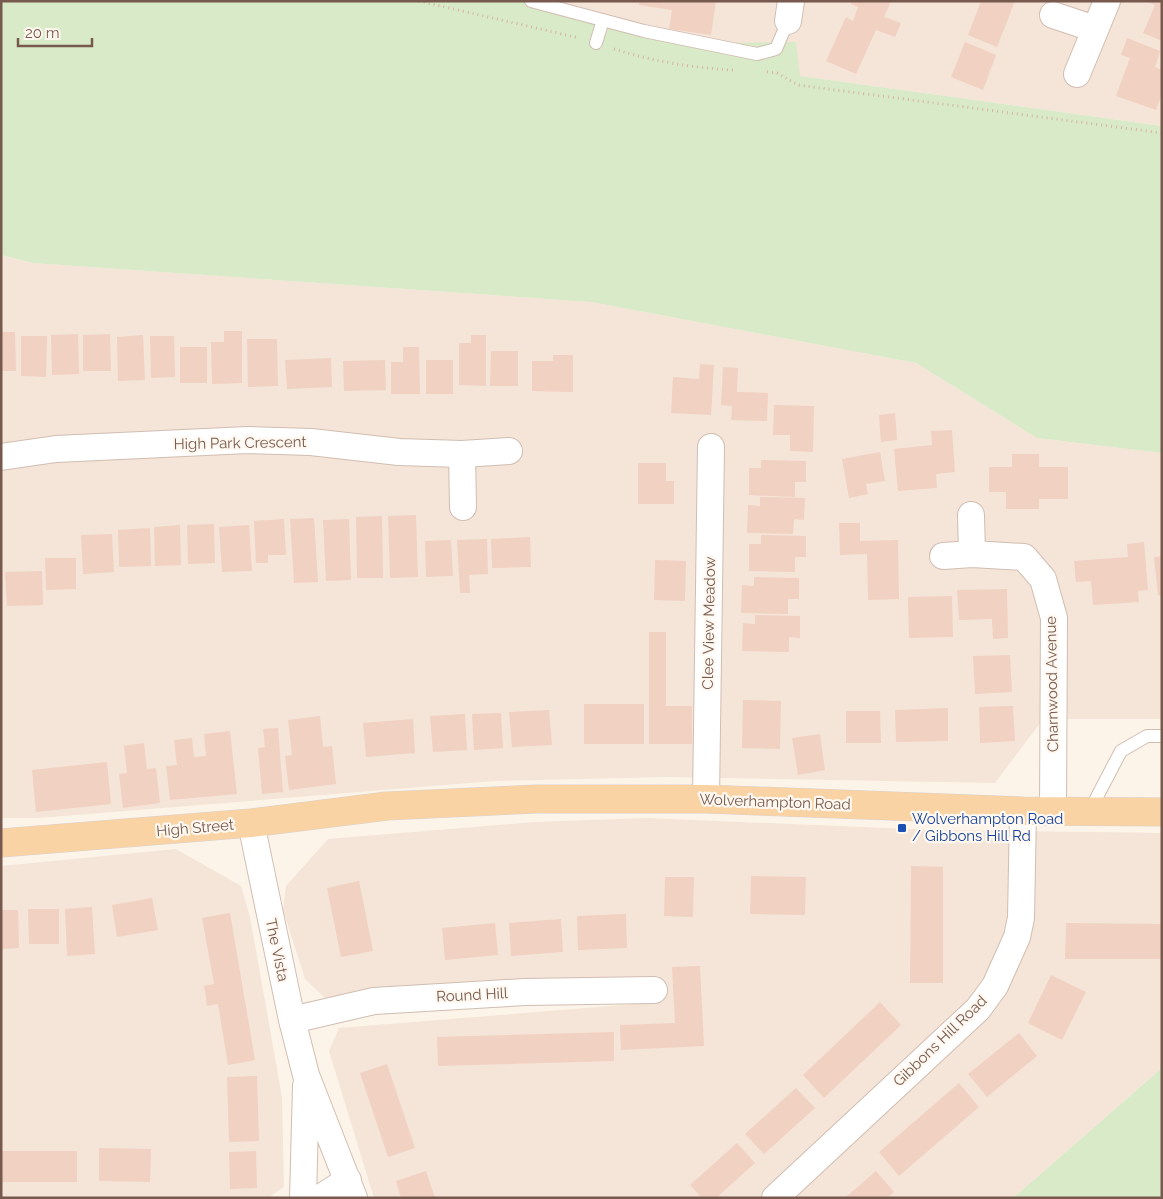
<svg xmlns="http://www.w3.org/2000/svg" width="1163" height="1199" font-family="Raleway,sans-serif">
<rect width="100%" height="100%" fill="#fcf4e9"/>
<path fill="#f4e5d8" d="M553 1H1162V126L800 76 717 43 640 27Z
M1 255 33 263 591 302 916 363 1037 438 1162 453V719H1043L995 783 666 777 495 781 39 818H1Z
M647 818 934 830 1162 833V1068L1013 1198H374L329 1051 339 1028 660 1002 659 976 519 983 327 1000 305 979 283 910 286 886 328 839 534 822Z
M176 849 241 886 250 917 282 1097 284 1187 268 1198H1V866Z"/>
<path fill="#d8eac7" d="M1 1H553L640 27 717 43 796 42 800 76 1162 126V453L1037 438 916 363 591 302 33 263 1 255Z
M1162 1068V1198H1013Z"/>
<path fill="#f1d1c1" d="M639 1H716L711 35 669 29 672 10 639 5Z
M852 1H891L884 17 901 23 895 37 876 30 856 74 826 61 846 17 853 21 858 7 851 4Z
M981 1H1015L997 47 968 35Z
M1144 1H1162V41L1143 33 1155 5Z
M1127 38 1160 51 1155 67 1162 70V93L1156 110 1116 96 1130 58 1121 55Z
M965 42 996 55 983 90 951 77Z
M224 331H242V383L212 384 211 342H224Z
M1 332H15L16 371H1Z
M78 334 79 374 52 375 51 335Z
M110 334 111 371H83V335Z
M143 335 145 380 118 381 117 337Z
M471 335H486V386L459 385V343H471Z
M21 336H47L46 377 21 376Z
M150 336H174L175 377 151 378Z
M247 339H277L278 386 248 387Z
M180 347H207V383H180Z
M403 347H419L420 394H391V362H403Z
M491 351H518V386H490Z
M553 355H573V392L532 391V361H553Z
M331 358 332 387 287 389 285 360Z
M385 360 386 390 344 391 343 361Z
M426 360H453V394H426Z
M700 364 714 365 711 415 671 413 673 377 699 379Z
M723 367 738 368 737 392 768 393 767 421 731 420 732 406 721 405Z
M774 405 814 406 813 452 790 451V435H773Z
M895 413 897 440 881 442 879 415Z
M952 430 955 472 936 474 937 488 898 491 894 449 932 445 931 431Z
M880 452 885 481 866 484 868 494 849 498 842 459Z
M1012 454H1039V467H1068V499H1039V509H1006V492H989V467H1012Z
M761 460 806 461V482H795V497L749 495V468H761Z
M638 463H666V481H674V504H638Z
M760 497 805 498 804 520 794 519 793 534 747 533 748 505 760 506Z
M416 515 418 577 390 578 388 516Z
M382 516 383 578H357L356 517Z
M314 518 318 582 294 583 290 519Z
M284 519 286 555H268V563H256L254 521Z
M349 519 351 580 326 581 323 520Z
M839 523H860V541L898 540 899 599 868 600 867 554 840 555Z
M214 524 215 563 188 564 187 525Z
M180 525 181 565 155 566 154 527Z
M249 525 252 571 222 572 219 527Z
M150 528 151 566 119 567 118 530Z
M112 534 114 572 83 574 81 535Z
M761 535 806 536V557H795V572L749 571V544H761Z
M530 537 531 567 492 568 491 539Z
M487 539 488 574 469 575 470 593H460L457 540Z
M451 540 453 576 426 577 425 541Z
M1144 542 1148 590 1138 591 1139 602 1093 605 1091 581 1076 582 1074 561 1128 557 1127 544Z
M1162 556V595H1158L1154 557Z
M45 558H76V589L46 590Z
M655 560 686 561 685 601 654 600Z
M42 571 43 605 7 606 5 572Z
M754 577 799 578V599H788V614L741 613 742 585 754 586Z
M1007 589 1008 638 993 639 992 619 959 620 957 590Z
M952 596 953 637 909 638 908 597Z
M755 615 800 616V638L789 637V652L742 651 743 623 755 624Z
M649 632H666V706H692V744H649Z
M1010 655 1012 692 975 694 973 656Z
M743 700 781 701 780 749 742 748Z
M584 704H644V744H584Z
M1013 706 1015 741 980 743 979 707Z
M948 708V741L896 742 895 710Z
M549 710 552 745 512 747 509 712Z
M846 711H880L881 743H846Z
M501 713 503 748 474 750 472 714Z
M465 714 467 750 433 752 430 716Z
M320 716 323 747 332 746 336 784 289 790 285 756 292 755 288 720Z
M413 719 415 753 366 757 363 723Z
M278 728 283 792 262 794 258 748 265 747 263 729Z
M230 731 237 794 170 800 166 766 177 765 174 740 192 738 194 757 206 756 204 734Z
M820 734 825 770 798 775 792 738Z
M144 743 147 769 156 768 160 803 123 808 119 774 127 773 124 746Z
M107 762 111 804 36 812 32 770Z
M911 866 943 867V983H910Z
M751 876 806 877 805 915 750 914Z
M665 877H694L693 917 664 916Z
M359 881 373 951 341 957 327 888Z
M152 898 158 930 117 937 112 905Z
M92 907 95 954 67 956 65 909Z
M28 909H59V944H29Z
M1 910H18L19 948 1 949Z
M230 913 255 1060 228 1065 218 1004 207 1006 206 997 204 986 214 984 202 918Z
M626 914 627 948 578 950 577 916Z
M561 919 563 952 511 956 509 923Z
M495 923 498 955 445 960 442 928Z
M1066 923 1162 924V959H1065Z
M700 966 704 1046 621 1050 620 1025 675 1023 672 967Z
M1051 975 1086 992 1062 1040 1028 1023Z
M880 1002 901 1025 824 1098 803 1075Z
M614 1032V1061L438 1066 437 1037Z
M1019 1033 1037 1056 987 1097 968 1074Z
M387 1064 415 1148 388 1157 360 1073Z
M257 1076 259 1141 229 1142 227 1077Z
M959 1083 979 1107 899 1176 879 1152Z
M796 1088 815 1108 764 1154 745 1134Z
M737 1143 755 1163 716 1198H702L690 1185Z
M99 1148 151 1149 150 1182 99 1181Z
M1 1151H77V1182H1Z
M256 1151 257 1188 230 1189 229 1152Z
M426 1171 435 1198H401L396 1181Z
M876 1171 894 1192 887 1198H845Z"/>
<g fill="none" stroke-linecap="round" stroke-linejoin="round">
<g stroke="#d1bdb1" stroke-width="14">
<path id="lane" d="M531 1 644 31 757 54 776 49 788 21
M596 43 603 20
M1089 812 1121 751 1147 736H1162"/>
</g>
<g stroke="#d1bdb1" stroke-width="28">
<path id="street" d="M1053 15 1095 29
M788 21 791 1
M1077 74 1107 1
M462 454 463 507
M1 457 56 449 248 440 311 442 399 452 462 454 509 451
M971 515 972 554
M943 556 972 554 1024 557 1043 579 1054 618 1053 811
M706 799 711 447
M251 823 292 1020 306 1075 354 1198
M292 1020 374 1001 525 992 654 990
M303 1198 306 1086
M320 1198 348 1180
M775 1198 978 1009 995 986 1017 937 1021 918 1023 811"/>
</g>
<g stroke="#d9d1cd" stroke-width="29">
<path id="primary" d="M1 843 251 823 387 806 537 799H706L1023 811 1162 812"/>
</g>
<path stroke="#d7b4a4" stroke-width="3" stroke-dasharray="1 4" stroke-linecap="butt" d="M419 1 579 38
M614 49C652 61 693 68 733 70
M767 72 777 73 798 85 1162 133"/>
<use href="#lane" stroke="#fff" stroke-width="12"/>
<use href="#street" stroke="#fff" stroke-width="26"/>
<use href="#primary" stroke="#f9d3a4" stroke-width="28"/>
</g>
<rect fill="#1a4fb4" stroke="#fff8f0" stroke-width="2" x="897" y="823" width="10" height="10" rx="2.5"/>
<g text-anchor="middle" dominant-baseline="central" stroke-width="4.5" stroke-linejoin="round" paint-order="stroke">
<g font-size="15" fill="#77594d" stroke="#fff8f0">
<text transform="translate(240 443) rotate(-1)">High Park Crescent</text>
<text transform="translate(709 623) rotate(-89)">Clee View Meadow</text>
<text transform="translate(1052 684) rotate(-91)">Charnwood Avenue</text>
<text transform="translate(775 802) rotate(2)">Wolverhampton Road</text>
<text transform="translate(195 828) rotate(-5)">High Street</text>
<text transform="translate(277 950) rotate(78)">The Vista</text>
<text transform="translate(472 995) rotate(-3)">Round Hill</text>
<text transform="translate(940 1041) rotate(-44)">Gibbons Hill Road</text>
</g>
<g font-size="15" fill="#164399" stroke="#fff8f0" text-anchor="start">
<text x="912" y="819">Wolverhampton Road<tspan x="912" dy="17">/ Gibbons Hill Rd</tspan></text>
</g>
</g>
<rect width="1163" height="1199" fill="none" stroke="#77594d" stroke-width="5"/>
<path d="M18 38v8h74v-8" fill="none" stroke="#77594d" stroke-width="2.5"/>
<text x="25" y="38" font-size="15" fill="#77594d" stroke="#fff8f0" stroke-width="4" paint-order="stroke">20 m</text>
</svg>
